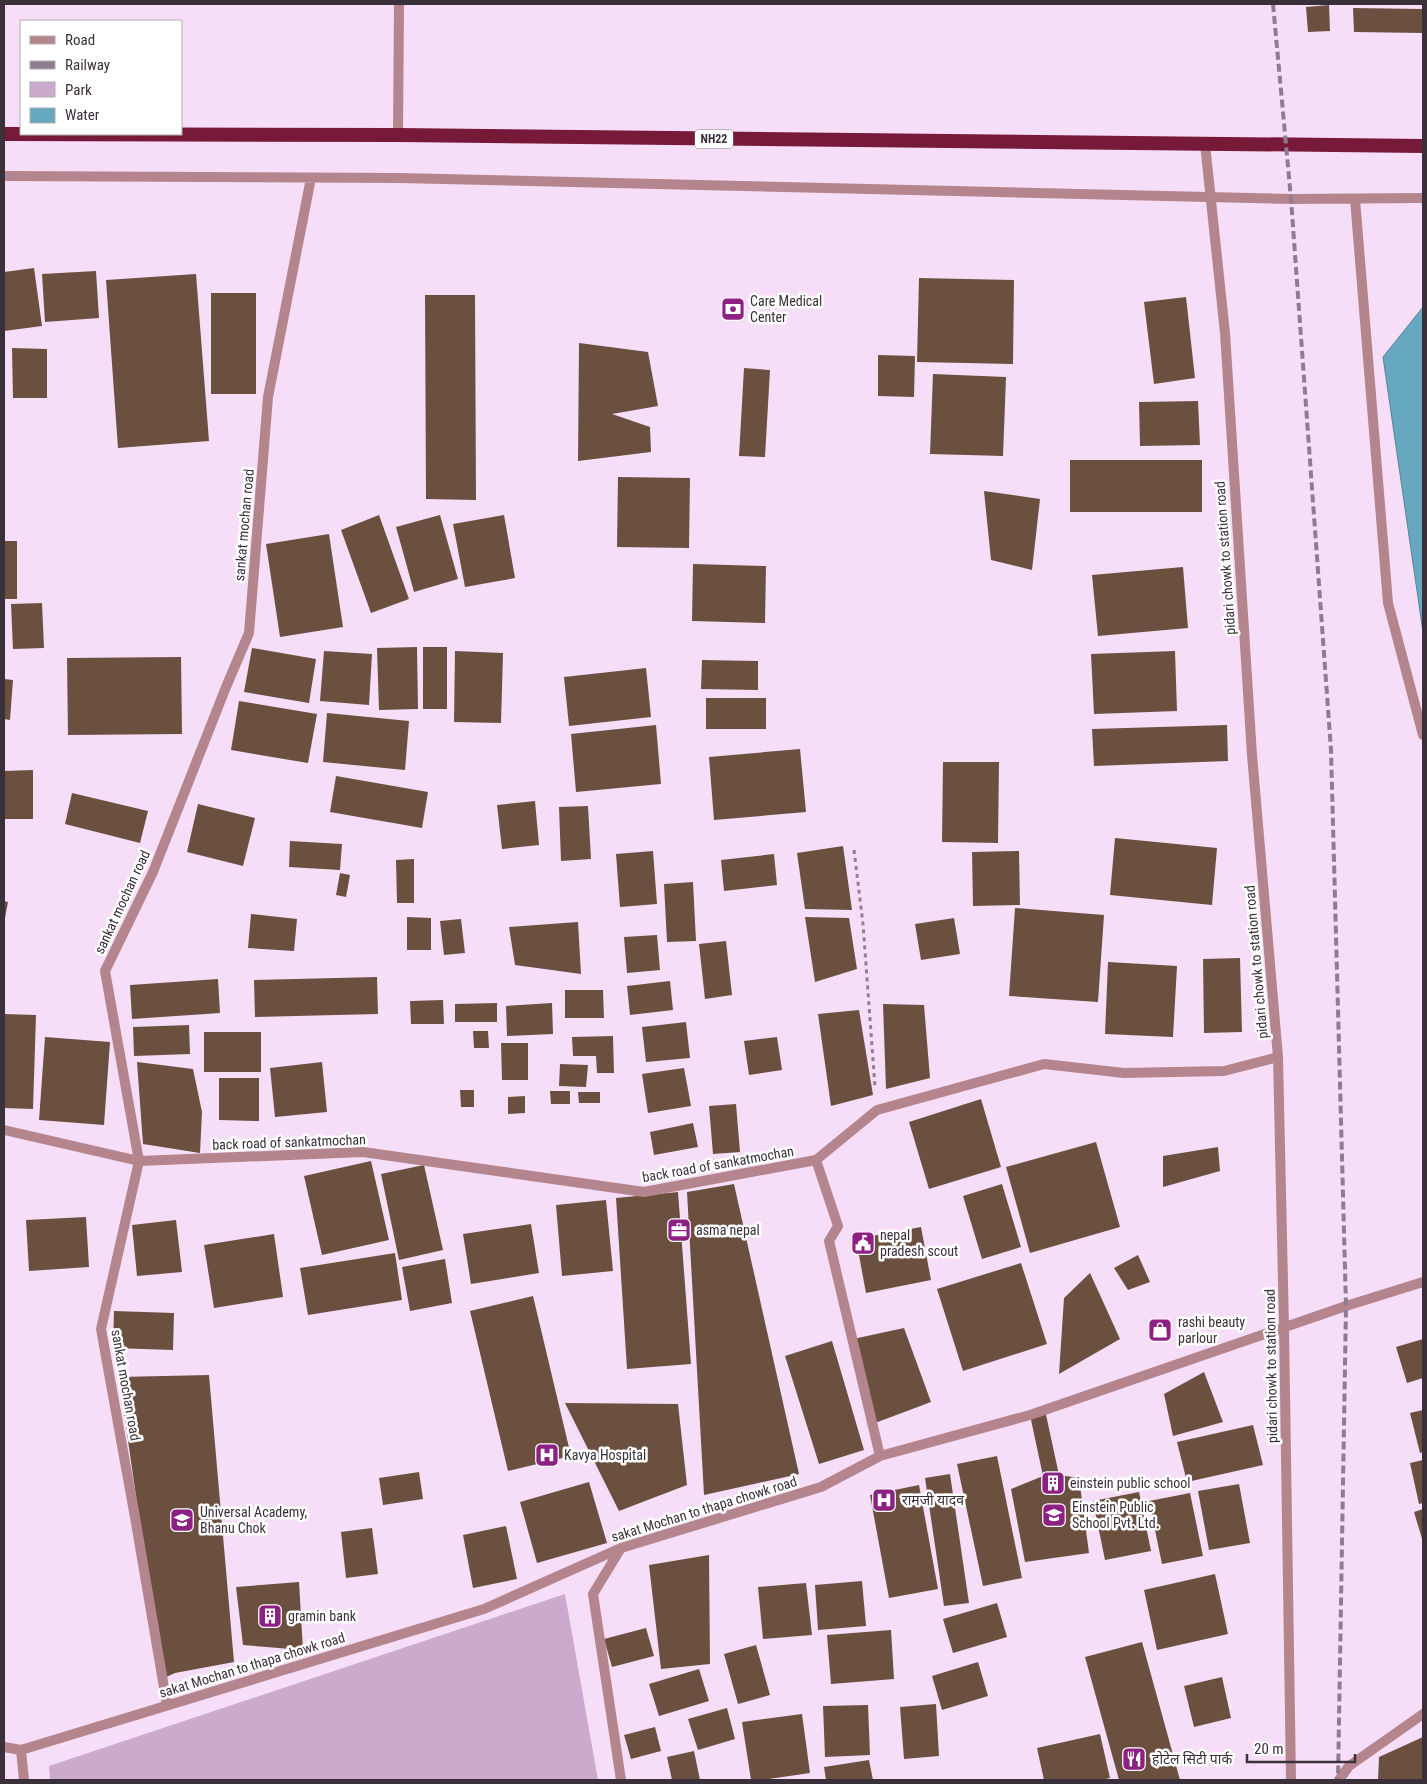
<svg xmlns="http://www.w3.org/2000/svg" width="1427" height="1784" font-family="'Roboto Condensed','Noto Sans Devanagari',sans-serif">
<rect width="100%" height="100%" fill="#f7def8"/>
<path fill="#ccaace" d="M565 1594 598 1780H50L49 1766Z"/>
<path fill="#66a8bf" stroke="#598497" d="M1423 307V632L1383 357Z"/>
<path fill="#6b5040" d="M1329 5 1330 31 1308 32 1306 7Z
M1353 8 1423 9V33L1354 32Z
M34 268 42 326 4 331V272Z
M96 271 99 318 45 322 42 274Z
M196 274 209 441 118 448 106 280Z
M919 278 1014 280 1013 364 917 362Z
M211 293H256V394H211Z
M425 295H475L476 500 426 499Z
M1186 297 1195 378 1154 384 1144 302Z
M579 343 648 352 658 406 612 414 650 427 651 452 578 461Z
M12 348 47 349V398H13Z
M878 355 915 356 914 397 878 396Z
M744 368 770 370 765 457 739 456Z
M933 374 1006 377 1003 456 930 454Z
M1198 401 1200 445 1140 446 1139 402Z
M1070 460H1202V512H1070Z
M618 477 690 478 689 548 617 547Z
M984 491 1040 499 1032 570 991 560Z
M379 515 409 599 371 613 341 530Z
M440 515 458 579 414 592 396 527Z
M504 515 515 578 465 587 453 524Z
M329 534 343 627 280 637 266 544Z
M4 541H17V599H4Z
M693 564 766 566 765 623 692 621Z
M1183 567 1188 628 1098 636 1092 575Z
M42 603 44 648 13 649 11 604Z
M417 647 418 709 379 710 377 648Z
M423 647H447V709H423Z
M252 648 316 659 309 703 244 692Z
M324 651 372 654 369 705 320 701Z
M455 651 503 653 501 723 454 722Z
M1175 651 1177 711 1094 714 1091 654Z
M181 657 182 734 68 735 67 658Z
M702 660 758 661V690L701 689Z
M646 668 651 717 569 726 564 677Z
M4 679 13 680 10 720 4 719Z
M706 698H766V729H706Z
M239 701 317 714 308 763 231 750Z
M327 713 409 721 405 770 323 762Z
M656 725 661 784 576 792 571 734Z
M1227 725 1228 761 1094 766 1092 729Z
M800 749 806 812 714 820 709 757Z
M943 762H999L998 843 942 842Z
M33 770V819H4V771Z
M336 776 428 792 422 828 330 812Z
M72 793 148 811 140 843 65 824Z
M535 801 539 845 502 849 497 805Z
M198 804 255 818 243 866 187 852Z
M588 806 591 859 561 861 559 807Z
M1115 838 1217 848 1212 905 1110 895Z
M290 841 342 844 340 870 289 867Z
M843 846 852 910 805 909 797 853Z
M653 851 657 904 620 907 616 854Z
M1019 851 1020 905 973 906 972 852Z
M774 854 777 885 724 891 721 860Z
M414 859V903H397L396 860Z
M340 873 350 875 346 897 336 895Z
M693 882 696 941 667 942 664 884Z
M4 901 8 902 5 918H4Z
M1015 908 1104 915 1098 1002 1009 996Z
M251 914 297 919 294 951 248 948Z
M407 917 431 918V950H407Z
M805 917 849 918 857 969 815 982Z
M954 918 960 954 921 960 915 924Z
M461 919 465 953 444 955 440 921Z
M578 922 581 974 515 965 509 927Z
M657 935 660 970 627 973 624 937Z
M726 941 732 995 705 999 699 944Z
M1240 958 1242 1032 1204 1033 1203 959Z
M1108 962 1177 966 1173 1037 1105 1034Z
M377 977 378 1014 255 1017 254 980Z
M218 979 220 1013 132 1019 130 985Z
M670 981 673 1010 630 1015 627 986Z
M565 990H603L604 1018H565Z
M443 1000 444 1024H411L410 1001Z
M497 1003V1022H455V1004Z
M552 1003 553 1034 507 1036 506 1006Z
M883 1004 924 1005 930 1078 886 1089Z
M859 1010 873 1095 831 1106 818 1014Z
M4 1014 36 1015 33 1109 4 1108Z
M686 1022 690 1058 646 1062 642 1027Z
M189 1025 190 1054 134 1056 133 1027Z
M473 1031H488L489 1048H474Z
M204 1032H261V1072H204Z
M613 1036 614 1073H597L596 1056H573L572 1037Z
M45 1037 110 1042 104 1125 39 1120Z
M777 1037 782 1070 749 1075 744 1041Z
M501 1043H528V1080H502Z
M137 1062 193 1069 202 1112 200 1153 143 1144Z
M322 1062 327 1112 275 1117 270 1068Z
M560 1064 588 1065 586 1087 559 1086Z
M684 1068 691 1106 648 1113 642 1074Z
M219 1078H259V1121L219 1120Z
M460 1090H474V1107H461Z
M550 1091H570V1104H551Z
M578 1092H600V1103H579Z
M525 1096V1113L508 1114V1097Z
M981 1099 1001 1167 929 1189 909 1122Z
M736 1104 740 1152 713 1154 709 1106Z
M693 1123 698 1147 654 1155 650 1132Z
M1096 1142 1120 1227 1030 1253 1006 1167Z
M1218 1147 1220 1171 1163 1187V1156Z
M371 1161 389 1240 322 1255 304 1176Z
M424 1165 443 1250 399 1260 381 1174Z
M734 1184 799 1474 704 1495 687 1192Z
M1002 1184 1021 1247 982 1259 963 1196Z
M678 1192 691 1364 627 1369 616 1198Z
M606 1200 613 1271 562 1276 556 1205Z
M86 1217 89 1267 29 1271 26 1220Z
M176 1220 182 1272 137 1276 132 1225Z
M531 1224 539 1273 471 1284 463 1234Z
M921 1227 931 1280 866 1293 856 1239Z
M274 1234 283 1297 214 1308 204 1245Z
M395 1253 402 1300 308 1315 300 1268Z
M1138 1255 1150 1282 1128 1290 1114 1268Z
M445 1259 452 1303 410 1311 402 1267Z
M1021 1263 1047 1344 963 1371 937 1289Z
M1090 1273 1120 1339 1059 1374 1064 1298Z
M533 1296 571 1456 508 1471 470 1311Z
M114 1311 174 1313 173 1350 113 1348Z
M904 1328 931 1402 875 1423 853 1339Z
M1423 1339V1378L1407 1383 1396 1347Z
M832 1341 864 1450 819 1464 785 1356Z
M1204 1372 1223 1422 1173 1436 1164 1394Z
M209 1375 234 1662 175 1673 162 1679 119 1377Z
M565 1403 678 1404 687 1485 619 1511Z
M1045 1410 1059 1475 1079 1478 1089 1553 1025 1562 1011 1489 1043 1476 1030 1415Z
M1423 1410V1452L1420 1453 1410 1413Z
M1253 1425 1263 1465 1187 1482 1177 1442Z
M997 1456 1022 1578 983 1586 957 1464Z
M1423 1460V1503L1419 1504 1410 1463Z
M419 1472 423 1499 383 1505 379 1478Z
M950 1474 969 1603 944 1606 925 1478Z
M589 1482 607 1543 537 1563 520 1502Z
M1239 1484 1250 1543 1209 1550 1198 1491Z
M919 1485 938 1589 889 1598 870 1495Z
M1139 1492 1151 1551 1105 1560 1093 1501Z
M1190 1493 1203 1556 1162 1564 1149 1501Z
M1423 1509V1542L1414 1512Z
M506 1526 517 1579 473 1588 463 1535Z
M372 1528 378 1574 346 1578 341 1532Z
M709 1555 710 1664 661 1669 649 1565Z
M1215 1574 1228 1634 1157 1650 1144 1590Z
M862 1581 866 1626 818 1630 815 1585Z
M299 1582 303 1650 243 1645 236 1587Z
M806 1583 812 1635 763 1639 758 1587Z
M997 1603 1007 1637 953 1653 943 1619Z
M646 1628 654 1656 612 1667 604 1639Z
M891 1630 894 1679 831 1684 827 1635Z
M1142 1642 1180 1780H1119L1085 1657Z
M756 1645 770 1695 738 1704 724 1654Z
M978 1662 988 1696 942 1710 932 1676Z
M699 1669 709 1701 659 1716 649 1684Z
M1222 1677 1231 1718 1194 1727 1184 1686Z
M936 1704 939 1756 904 1759 900 1707Z
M868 1705 870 1755 825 1757 823 1706Z
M727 1708 735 1739 698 1750 688 1719Z
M802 1714 810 1773 762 1780H751L742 1722Z
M655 1727 661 1751 631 1759 624 1735Z
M1100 1734 1110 1778 1101 1780H1044L1037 1748Z
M1423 1737V1780H1378L1379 1757Z
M694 1751 700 1780H672L667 1757Z
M869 1760 873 1780H826L824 1767Z"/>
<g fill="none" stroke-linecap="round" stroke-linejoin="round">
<path stroke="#918091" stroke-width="3" stroke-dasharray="4 4" stroke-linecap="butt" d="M854 850 863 924 875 1087"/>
<path stroke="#b5858d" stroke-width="10" d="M398 135 399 4"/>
<path stroke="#b5858d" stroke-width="10" d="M1205 144 1225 333 1252 755 1278 1057 1284 1327 1291 1780
M4 176 399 178 1291 199 1423 198
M1355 199 1388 603 1423 735
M4 1130 139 1161 363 1152 644 1192 816 1160 877 1110 1044 1064 1124 1073 1224 1071 1278 1057
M167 1705 136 1523 101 1329 139 1161 105 971 153 872 226 687 249 633 268 397 311 178"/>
<path stroke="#b5858d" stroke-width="10" d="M816 1160 838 1226 829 1241 880 1456
M621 1548 593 1594 621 1780
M4 1747 21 1750
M24 1780 21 1750 484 1609 621 1548 821 1487 880 1456 1030 1415 1346 1306 1423 1282
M1339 1780 1349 1766 1423 1714"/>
<path stroke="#771938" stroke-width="14" d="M4 134 398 135 1423 146"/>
<path stroke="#8e7d8e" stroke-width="4" stroke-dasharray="8 4" stroke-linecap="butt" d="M1273 4 1291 199 1331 750 1346 1306 1338 1780"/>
</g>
<defs>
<g id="bank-square" transform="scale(1.25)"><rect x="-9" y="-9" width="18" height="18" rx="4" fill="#8d2083" stroke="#fff"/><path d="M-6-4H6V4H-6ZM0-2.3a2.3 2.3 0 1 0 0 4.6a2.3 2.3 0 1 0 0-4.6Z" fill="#fff"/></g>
<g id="office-square" transform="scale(1.25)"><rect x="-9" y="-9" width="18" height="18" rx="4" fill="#8d2083" stroke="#fff"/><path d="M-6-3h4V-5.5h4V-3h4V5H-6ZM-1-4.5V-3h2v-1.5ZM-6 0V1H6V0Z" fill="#fff"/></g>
<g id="civic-square" transform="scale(1.25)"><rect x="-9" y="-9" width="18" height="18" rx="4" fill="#8d2083" stroke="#fff"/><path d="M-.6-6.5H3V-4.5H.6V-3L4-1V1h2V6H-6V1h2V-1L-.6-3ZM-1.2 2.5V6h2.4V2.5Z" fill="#fff"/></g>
<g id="shop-square" transform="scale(1.25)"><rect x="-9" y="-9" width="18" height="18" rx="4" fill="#8d2083" stroke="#fff"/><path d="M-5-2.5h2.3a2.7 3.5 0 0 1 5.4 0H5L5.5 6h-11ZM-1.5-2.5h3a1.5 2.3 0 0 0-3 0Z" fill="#fff"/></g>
<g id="hospital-square" transform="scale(1.25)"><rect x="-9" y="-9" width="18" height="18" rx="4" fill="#8d2083" stroke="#fff"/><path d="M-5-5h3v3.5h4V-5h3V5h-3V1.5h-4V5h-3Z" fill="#fff"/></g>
<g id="building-square" transform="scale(1.25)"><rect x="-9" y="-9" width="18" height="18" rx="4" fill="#8d2083" stroke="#fff"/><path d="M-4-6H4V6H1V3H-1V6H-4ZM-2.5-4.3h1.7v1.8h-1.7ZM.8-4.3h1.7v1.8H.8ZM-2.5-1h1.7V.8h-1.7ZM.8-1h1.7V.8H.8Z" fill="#fff"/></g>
<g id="school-square" transform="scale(1.25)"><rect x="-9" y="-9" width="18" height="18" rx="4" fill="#8d2083" stroke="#fff"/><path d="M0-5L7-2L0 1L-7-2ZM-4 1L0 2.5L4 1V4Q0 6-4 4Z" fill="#fff"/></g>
<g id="restaurant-square" transform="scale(1.25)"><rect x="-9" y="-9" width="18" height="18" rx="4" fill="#8d2083" stroke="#fff"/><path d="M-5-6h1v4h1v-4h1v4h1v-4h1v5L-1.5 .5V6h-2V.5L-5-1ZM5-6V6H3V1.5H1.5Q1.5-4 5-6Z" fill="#fff"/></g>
</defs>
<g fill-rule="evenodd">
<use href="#bank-square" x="733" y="309"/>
<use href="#office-square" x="679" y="1230"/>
<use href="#civic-square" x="863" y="1243"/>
<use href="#shop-square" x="1160" y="1330"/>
<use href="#hospital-square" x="547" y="1455"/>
<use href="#building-square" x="1053" y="1483"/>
<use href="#hospital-square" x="884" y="1500"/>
<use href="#school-square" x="1054" y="1515"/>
<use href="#school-square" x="182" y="1520"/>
<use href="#building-square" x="270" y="1616"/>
<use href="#restaurant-square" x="1134" y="1759"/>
</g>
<g text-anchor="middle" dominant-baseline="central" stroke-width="5" stroke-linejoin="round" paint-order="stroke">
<rect fill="#fff" stroke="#756e75" stroke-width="1" x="695" y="129.5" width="38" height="19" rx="4"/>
<g font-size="12" font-weight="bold" fill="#3a303a">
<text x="714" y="139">NH22</text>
</g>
<g font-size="14" fill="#3a303a" stroke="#fff" text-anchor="start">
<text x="750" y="301">Care Medical<tspan x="750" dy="16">Center</tspan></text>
<text x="696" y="1230">asma nepal</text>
<text x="880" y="1235">nepal<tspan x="880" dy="16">pradesh scout</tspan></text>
<text x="1178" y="1322">rashi beauty<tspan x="1178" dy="16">parlour</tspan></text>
<text x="564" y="1455">Kavya Hospital</text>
<text x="1070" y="1483">einstein public school</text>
<text x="902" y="1500">रामजी यादव</text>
<text x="1072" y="1507">Einstein Public<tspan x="1072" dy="16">School Pvt. Ltd.</tspan></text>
<text x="200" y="1512">Universal Academy,<tspan x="200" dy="16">Bhanu Chok</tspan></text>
<text x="288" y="1616">gramin bank</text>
<text x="1152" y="1759">होटेल सिटी पार्क</text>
</g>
<g font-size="14" fill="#3a303a" stroke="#fff">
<text transform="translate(244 525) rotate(-85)">sankat mochan road</text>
<text transform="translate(1225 558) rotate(-94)">pidari chowk to station road</text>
<text transform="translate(122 902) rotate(-65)">sankat mochan road</text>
<text transform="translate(1256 962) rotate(-95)">pidari chowk to station road</text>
<text transform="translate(289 1142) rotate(-2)">back road of sankatmochan</text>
<text transform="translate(718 1164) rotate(-10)">back road of sankatmochan</text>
<text transform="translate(1271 1366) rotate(-91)">pidari chowk to station road</text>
<text transform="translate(126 1385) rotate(80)">sankat mochan road</text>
<text transform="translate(704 1509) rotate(-17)">sakat Mochan to thapa chowk road</text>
<text transform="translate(252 1665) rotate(-17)">sakat Mochan to thapa chowk road</text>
</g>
</g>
<rect width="1427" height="1784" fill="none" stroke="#3a303a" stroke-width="10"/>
<rect x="20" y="20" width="162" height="115" fill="#ffffff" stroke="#b0acb0"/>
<rect x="30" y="36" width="25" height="8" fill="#b5858d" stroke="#b0acb0"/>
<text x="65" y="45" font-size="15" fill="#3a303a">Road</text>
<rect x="30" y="61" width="25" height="8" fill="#8e7d8e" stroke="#b0acb0"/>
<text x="65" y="70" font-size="15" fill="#3a303a">Railway</text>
<rect x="30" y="82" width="25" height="15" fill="#ccaace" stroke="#b0acb0"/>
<text x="65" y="95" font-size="15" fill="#3a303a">Park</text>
<rect x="30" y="108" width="25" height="15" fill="#66a8bf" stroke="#b0acb0"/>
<text x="65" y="120" font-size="15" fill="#3a303a">Water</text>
<path d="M1247 1754v8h108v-8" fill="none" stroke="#3a303a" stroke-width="2.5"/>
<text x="1254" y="1754" font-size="15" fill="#3a303a" stroke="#ffffff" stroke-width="4" paint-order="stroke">20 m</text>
</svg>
